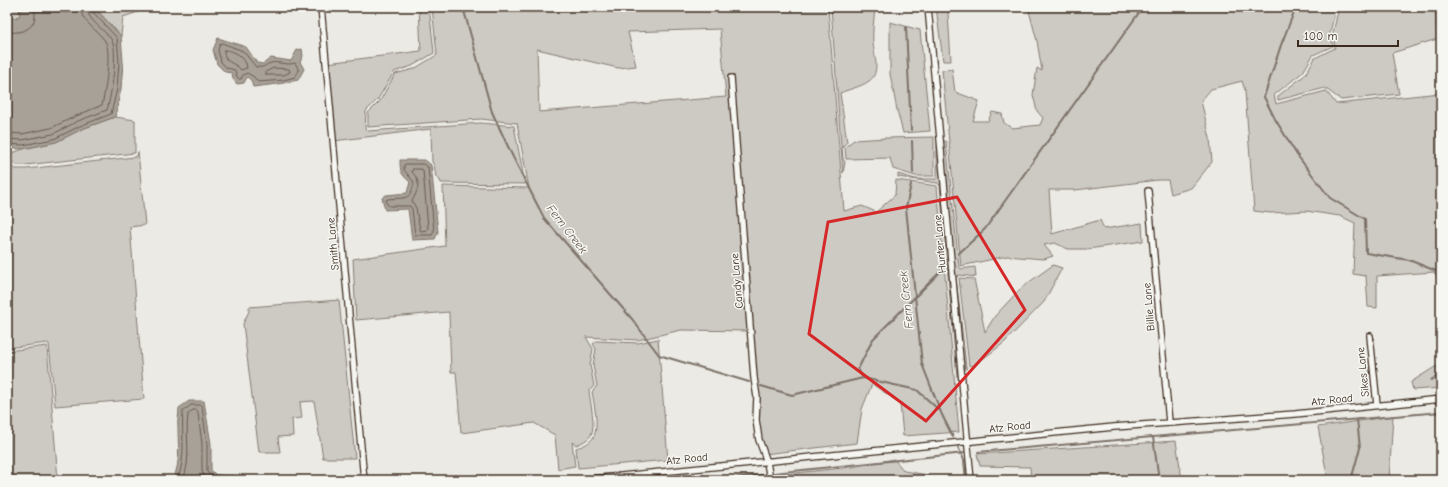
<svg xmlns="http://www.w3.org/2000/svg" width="1448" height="487" font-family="'Comic Neue',sans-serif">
<rect width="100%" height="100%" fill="#ebeae5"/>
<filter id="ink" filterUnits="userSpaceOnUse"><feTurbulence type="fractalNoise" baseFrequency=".025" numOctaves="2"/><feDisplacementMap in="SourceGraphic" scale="8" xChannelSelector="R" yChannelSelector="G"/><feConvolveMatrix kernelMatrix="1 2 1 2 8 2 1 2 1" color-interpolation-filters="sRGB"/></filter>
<g filter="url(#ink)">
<path fill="#cdcac4" stroke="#847a71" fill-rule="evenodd" d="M7 7H19L21 15 16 18 7 17Z
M94 7H179L147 9 123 17 121 36Z
M419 7H429L434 53 412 66 394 72 378 99 366 111 365 129 368 131 481 123 514 126 525 184 441 183 440 180 436 177 434 165 432 162 431 129 333 141 327 63 421 51Z
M432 7H828L844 211 862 206 876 212 895 195 896 180 937 186 959 432 903 436 900 403 872 384 862 409 857 443 764 454 759 440 751 331 681 330 638 340 586 337 593 349 590 365 594 386 589 391C590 401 596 426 591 435 588 440 581 443 576 445L572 442 575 466 558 469 555 435 534 423 461 433 456 372H451L449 312 356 320 353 259 445 246 443 186 529 188 517 123 481 119 368 127V113L380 101 395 74 414 69 437 55ZM720 29 726 97 539 112 537 49 618 68 636 66 628 32Z
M831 7H884L875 8C874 19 872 32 873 43 874 54 881 73 869 81 861 87 849 89 840 93L847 142 842 147 843 159 845 162 843 173Z
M936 7H952L948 13 951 61H943Z
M1028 7H1336L1330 33 1333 46 1313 55 1303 72 1274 95 1276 104 1326 91 1336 104 1440 93 1441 282 1434 272 1377 276V308L1368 307 1366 276 1353 274 1355 223 1340 216 1306 211 1271 213 1254 211 1245 91 1242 81 1211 89 1201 101 1210 138 1212 162 1191 188 1171 194 1168 180H1158L1075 190H1049L1052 234 1100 220 1104 229 1142 223 1143 241 1088 249H1068L1055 243 1044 245 1053 256 1044 259 1007 256 961 266 942 70 952 69 955 92 979 101 973 121H988L992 112 1002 114 1004 123 1012 128 1040 125 1043 118 1037 111 1033 95 1037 68 1042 71 1037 41Z
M1339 7H1435L1437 39 1392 53 1399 94 1341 100 1325 88 1278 100V96L1305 75 1315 58 1335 48 1333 33Z
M890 22 920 30 930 131 903 133 897 110 890 74Z
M115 117 135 120V153L25 165H16L10 160H7V155L23 149 56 142 82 129Z
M934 137V176H915L893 169 890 158 846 159 845 147 854 140 886 138Z
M946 141 959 266 961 269 975 267 976 277 959 275 956 278 966 366 967 368 957 377 940 185 937 183 898 177V174L915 179H936L937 176V142Z
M138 152 145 225 130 227 144 399 55 406 49 344 47 343 7 348V163L15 169H26L135 157 137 156Z
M1053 265 1062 268 1044 302 1005 342 975 365 969 366 959 278 974 279 985 332 995 316 1021 288Z
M339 300 355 458H323L314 401 300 402 302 418 292 419 293 436 278 437 280 452H259L243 324 249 311V307Z
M658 339 668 460 578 468 576 448C583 446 591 443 594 436 599 426 594 403 592 392L597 386 593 365 596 349 593 344 596 341 638 343Z
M47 346 58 480H7V351Z
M1441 366V388L1413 390 1411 382 1435 367Z
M1393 416 1389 480H1328L1318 427Z
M1176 441 1182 480H1031L1030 467 980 466 977 454Z
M894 459 904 471 928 475 927 480H895L888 478 889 480H778L777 475 852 467Z"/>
<path fill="#a8a198" stroke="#7c7167" d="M19 7H94L121 36 123 62 121 89 115 117 82 129 56 142 23 149 7 148V17L16 18 20 15Z
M218 38 246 47 257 63 263 64 271 58 291 61 297 50 302 49 303 56 300 62 304 69 298 80C283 84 268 85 253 87L251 80 247 77 244 83 237 84 233 79 232 73 225 72 217 64 213 50Z
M400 160H425L431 165 438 232 435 239 412 240 408 209 385 210 382 198 386 195 407 193 410 182C401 174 400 172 400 160Z
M189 401H204L211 444V470L216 475 234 476 238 480H173C181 461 178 447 178 427 177 421 179 415 179 408Z"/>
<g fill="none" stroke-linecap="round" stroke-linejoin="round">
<path stroke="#675a4f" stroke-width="1" d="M7 32C25 34 39 27 34 7
M222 43 243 51 256 67C267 68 263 65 271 63 278 61 287 66 295 63L299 70 295 77 284 80 258 82 254 77 247 73 243 75 241 79H239L237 77 235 70 227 68 221 62 218 50 220 44Z
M224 50C234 50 246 57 247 68L241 70C234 61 223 64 224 50Z
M274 68 289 69 290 72 284 75H266V72Z
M7 133 22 134 51 128 76 116 102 105C105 93 112 51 105 41 98 30 81 22 80 7
M7 139 22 140 53 134 78 121 107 110C111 97 119 49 111 39 104 29 87 20 86 7
M7 144 23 145 54 139 80 126 111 114 117 89 119 62 117 38 92 11 91 7
M406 164H423L428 167 434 231 432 235H415L412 209 410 206H389L387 204 386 200 388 199C404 197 411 202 414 182L404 170V165Z
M413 169H421L423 170 428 228 427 230 421 231 420 230 416 208 412 201C418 190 422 182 412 172Z
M177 480C187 458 181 434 183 411L191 405H200L202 406 207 444V472L215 479 233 480
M183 480C192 459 185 436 188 414L193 410H197L198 413 202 444V471L204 476 208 480"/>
<path stroke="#7c7167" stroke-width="2" d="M463 7 492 112 511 153 544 218 632 319 659 355 749 382
M1296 7 1281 45 1264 97 1275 119 1297 155 1330 198 1365 219 1366 253 1409 260 1441 273
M906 27 911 130
M912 141 913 173
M911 184 906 208 922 364 942 415 953 437
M958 254 985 229 1143 7
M863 378 858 369 873 339 944 268
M1431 380 1441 374
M761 386 792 395 863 378 917 390 939 410
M1153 437 1159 480
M958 447 964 460 966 480
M978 452 1441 412
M774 473 965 453
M713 480 763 475
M1351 480 1360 448 1357 419"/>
<g stroke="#3b2a1e" stroke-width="8">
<path id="minor" d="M321 7 364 480
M928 7 971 480
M731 78 754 378 757 397 756 420 759 440 767 462 770 480
M1148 191 1169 422
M1370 336 1377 405
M581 480 1114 427 1295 414 1441 399"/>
</g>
<use href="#minor" stroke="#f6f6f2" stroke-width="5.5"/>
</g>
</g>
<path fill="none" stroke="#d62828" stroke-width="3" stroke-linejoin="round" d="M957 197 1025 310 926 421 809 334 828 222Z"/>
<g text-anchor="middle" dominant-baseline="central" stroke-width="3" stroke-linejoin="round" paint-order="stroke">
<g font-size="11" fill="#3b2a1e" stroke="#f6f6f2">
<text transform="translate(333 244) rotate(-95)">Smith Lane</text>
<text transform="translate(940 244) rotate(-95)">Hunter Lane</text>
<text transform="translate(737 281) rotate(-95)">Candy Lane</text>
<text transform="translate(1149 307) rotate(-95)">Billie Lane</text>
<text transform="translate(1363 372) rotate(-96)">Sikes Lane</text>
<text transform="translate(1332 400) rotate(-6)">Atz Road</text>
<text transform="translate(1010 427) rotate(-6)">Atz Road</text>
<text transform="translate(687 459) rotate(-6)">Atz Road</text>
</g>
<g font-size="12" font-style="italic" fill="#615449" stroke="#f6f6f2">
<text transform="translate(567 229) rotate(52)">Fern Creek</text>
<text transform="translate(906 300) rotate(-96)">Fern Creek</text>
</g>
</g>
<rect width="1448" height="487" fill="none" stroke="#f6f6f2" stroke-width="24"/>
<rect x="12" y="12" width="1424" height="463" fill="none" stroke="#3b2a1e" stroke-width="1.5" filter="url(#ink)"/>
<path d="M1298 40v6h100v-6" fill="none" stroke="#3b2a1e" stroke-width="2"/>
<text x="1304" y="40" font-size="12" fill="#3b2a1e" stroke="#f6f6f2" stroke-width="3" paint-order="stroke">100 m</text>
</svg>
